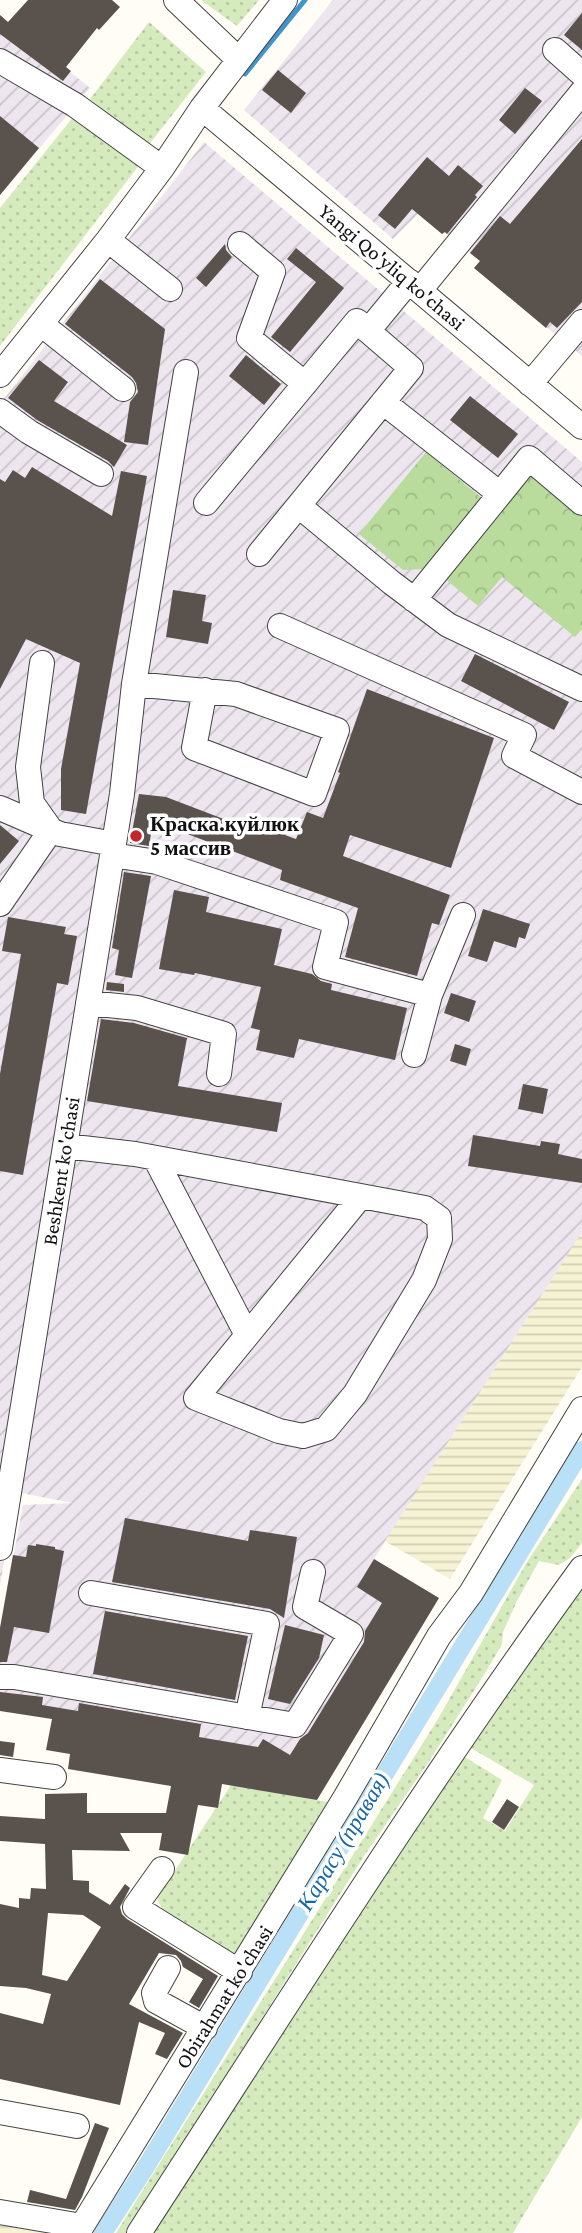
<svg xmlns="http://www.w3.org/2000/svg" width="582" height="2233" font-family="'Crimson Pro',serif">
<defs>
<pattern id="industrial-furrows" width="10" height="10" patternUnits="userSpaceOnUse" patternTransform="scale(1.75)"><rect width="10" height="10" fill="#eee6ef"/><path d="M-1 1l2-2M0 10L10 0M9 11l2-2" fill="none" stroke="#cbc4cc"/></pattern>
<pattern id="farmland-rules" width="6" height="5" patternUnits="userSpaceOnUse" patternTransform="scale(1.75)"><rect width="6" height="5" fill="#f6f3d4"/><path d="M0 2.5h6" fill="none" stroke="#d2cfb5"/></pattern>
<pattern id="green-dots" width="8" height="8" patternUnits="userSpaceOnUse" patternTransform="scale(1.75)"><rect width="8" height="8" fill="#d5ebbd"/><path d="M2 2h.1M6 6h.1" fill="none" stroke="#b6c8a1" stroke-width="1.8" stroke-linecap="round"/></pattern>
<pattern id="forest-crowns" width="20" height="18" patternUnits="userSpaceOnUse" patternTransform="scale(1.75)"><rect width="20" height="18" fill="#b9dc9c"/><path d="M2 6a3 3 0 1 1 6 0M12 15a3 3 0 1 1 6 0" fill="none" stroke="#9ebc85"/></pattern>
</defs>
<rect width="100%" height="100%" fill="#fffdf5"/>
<path fill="url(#industrial-furrows)" d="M333 0H582V356L474 268 480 261 445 232 442 234 418 214 393 239 244 110Z
M0 15 90 88 0 195Z
M204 142 582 462V1232L374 1559 439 1598 317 1800 234 1786 190 1771 194 1740 0 1704V1628L23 1505 73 1503 16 1492 0 1585V404Z"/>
<path fill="url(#farmland-rules)" d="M582 1232V1367L450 1579 385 1541Z
M0 2224 46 2233H0Z"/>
<path fill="url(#green-dots)" d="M203 0H259L237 26 202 1Z
M149 22 206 72 147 147 90 99Z
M74 116 140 164 0 346V208Z
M582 1479V1543L570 1558 559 1565 539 1561 517 1601 503 1632 502 1644 487 1670 430 1760 364 1856 127 2233H116L438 1719 527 1562Z
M582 1587V2117L513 2233H151L460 1754 502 1780 483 1818 505 1831 534 1785 466 1745Z
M231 1785 333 1803 235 1963 167 1920 157 1898Z"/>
<path fill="url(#forest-crowns)" d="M426 452 483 499 425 569 403 570 359 534Z
M531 473 582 515V629L575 637 502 577 478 606 444 578Z"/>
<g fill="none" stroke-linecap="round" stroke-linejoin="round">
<path stroke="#3f96cf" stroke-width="5" d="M242 72 245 74 305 0"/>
<path stroke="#b9e0f7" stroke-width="18" d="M103 2233 147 2165 582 1450"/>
</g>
<path fill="#5a524d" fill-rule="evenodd" d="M28 0H112L120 7 99 30 97 28 66 67 71 71 63 81 0 34V15L8 22Z
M582 13V50L564 35Z
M278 70 306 93 291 113 262 90Z
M525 88 542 101 515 134 499 120Z
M0 116 39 148 0 195Z
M582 139V302L557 328 550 322 546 328 474 268 480 261 470 253 500 216 510 224Z
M427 157 449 176 458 165 483 186 475 195 477 197 447 234 445 232 442 234 412 209 395 229 378 215Z
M225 244 226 250 232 257 206 287 196 278Z
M296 248 344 288 290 352 271 337 316 282 287 259Z
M100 279 165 329 148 445 124 442 130 402 138 392 136 383 132 377 65 324Z
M246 355 281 384 264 405 229 376Z
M39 360 68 382 54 401 127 445 114 467 108 461 37 420 8 398Z
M470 396 518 434 498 458 450 420Z
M32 467 112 516 121 471 147 476 86 814 61 810V769L80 663 26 639 0 689V479L5 482 13 470 25 478Z
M173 590 206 595 202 621 212 623 208 644 166 637Z
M475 654 569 702 554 730 461 681Z
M367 689 494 738 451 868 350 835 343 856 450 895 439 925 432 923 417 976 345 957 358 908 280 880 282 870 153 821 149 846 130 843 139 794 166 797 255 831 257 825 296 839 307 812 323 818 340 773 338 772Z
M0 825 19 841 0 864Z
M124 872 151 876 132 978 115 975 119 950 112 948Z
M174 890 209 897 206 912 282 929 274 965 312 974 321 981 332 984 331 990 407 1008 395 1060 299 1039 294 1058 256 1050 260 1030 251 1028 261 987 195 973 194 975 159 969Z
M483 909 530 924 525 939 519 937 516 948 494 941 487 962 468 956Z
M8 917 66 927 64 934 77 936 68 985 57 983 23 1175 0 1171V1074L21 954 2 951Z
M107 982 124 984V992L106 990Z
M451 993 476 1001 469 1022 444 1013Z
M101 1019 134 1023 187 1038 178 1086 282 1103 277 1132 87 1101Z
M455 1044 471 1049 466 1066 450 1061Z
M523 1084 548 1089 543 1114 518 1109Z
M473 1135 540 1146 541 1141 560 1144 558 1154 582 1159V1183L468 1166Z
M125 1518 248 1541 250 1530 297 1537 284 1618 270 1609 112 1582Z
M36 1544 55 1547V1549L64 1551 49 1633 14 1627 7 1662H0V1628L13 1555 26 1557 28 1545 36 1546Z
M374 1559 439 1598 317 1800 222 1784 218 1808 198 1805 188 1855 159 1850 162 1833H120L130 1851 72 1850 73 1880 89 1881V1892L110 1905 125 1884 130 1888 120 1907 122 1914 127 1919 218 1976 199 2008 189 2002 203 1979 183 1967 181 1961 176 1955 159 1953 129 2004 183 2033 167 2059 155 2054 165 2033 139 2022 120 2105 0 2079V2013L43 2024 51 1994 26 1988 0 1986V1904L19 1908V1898L30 1899 31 1888 46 1889 45 1844 0 1841V1816L45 1819V1794L87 1793V1813H166L171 1786 68 1769 70 1754 46 1750 52 1719 0 1711V1692L43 1697 42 1705 78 1711 79 1703 201 1724 199 1737 258 1747 263 1739 290 1755 300 1739 308 1733 364 1642 365 1631 382 1603 357 1587ZM48 1913 83 1915 101 1927 67 1981 42 1975Z
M105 1611 248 1636 235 1700 93 1674Z
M285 1625 324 1635 319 1658 290 1704 268 1699Z
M0 1741 15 1743 13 1757 0 1755Z
M507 1799 519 1807 504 1830 492 1822Z
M95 2123 109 2128 82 2197 75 2210 27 2202 30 2190 66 2199Z"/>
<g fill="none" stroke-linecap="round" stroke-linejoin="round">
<g stroke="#444" stroke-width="26">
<path id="minor" d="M176 0 238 59
M555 50 582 74
M0 61 75 105 162 168
M202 108 582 427
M108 240 170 289
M240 244 273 272 249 338 305 384
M420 290 582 92
M41 324 123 389
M0 375 108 240 162 168 202 108 285 0
M530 384 582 322
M383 402 500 494 414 600
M0 411 29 432 101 474
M500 494 529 458 582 503
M206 503 357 321 368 331
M299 506 392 583 448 625 582 689
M259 554 411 368 368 331 409 281
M280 626 524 735 514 756 582 792
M134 684 236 694 337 730 314 794 194 748 205 690
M0 808 60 834 114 844
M112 855 157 862 336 922 325 967 430 995
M0 904 51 830 32 803 28 767 42 663
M88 1003 137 1008 224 1034 219 1074
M414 1055 430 995 463 915
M65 1146 135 1154 425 1208 439 1218 440 1239 424 1280 355 1394 326 1429 303 1436 279 1431 196 1398 361 1196
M155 1158 247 1335
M0 1548 122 794 134 684 186 372
M91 1593 267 1624 247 1717
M0 1677H14L295 1725 351 1634 305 1607 313 1572
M0 1770 54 1777
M162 1869 135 1907 240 1972
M168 1968 154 1993 156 2001 205 2028
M0 2112 77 2126
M0 2212 82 2226 345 1798 439 1636 471 1593 582 1409
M139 2233C284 2010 425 1784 582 1568"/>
</g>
<use href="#minor" stroke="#fff" stroke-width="24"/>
</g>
<circle fill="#c4262e" stroke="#fff" stroke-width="2.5" cx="136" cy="836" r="7"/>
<g text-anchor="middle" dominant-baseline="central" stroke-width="7" stroke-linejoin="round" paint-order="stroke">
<g font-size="21" fill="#111" stroke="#fff">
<text transform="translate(392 267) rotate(40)">Yangi Qo'yliq ko'chasi</text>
<text transform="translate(61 1171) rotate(-81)">Beshkent ko'chasi</text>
<text transform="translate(224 1997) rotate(-58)">Obirahmat ko'chasi</text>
</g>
<g font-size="21" font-weight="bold" fill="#111" stroke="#fff" text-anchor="start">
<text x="150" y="824">Краска.куйлюк<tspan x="150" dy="24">5 массив</tspan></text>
</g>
<g font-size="23" font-style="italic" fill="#1768a6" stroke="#fff">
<text transform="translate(343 1841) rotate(-59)">Карасу (правая)</text>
</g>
</g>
</svg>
